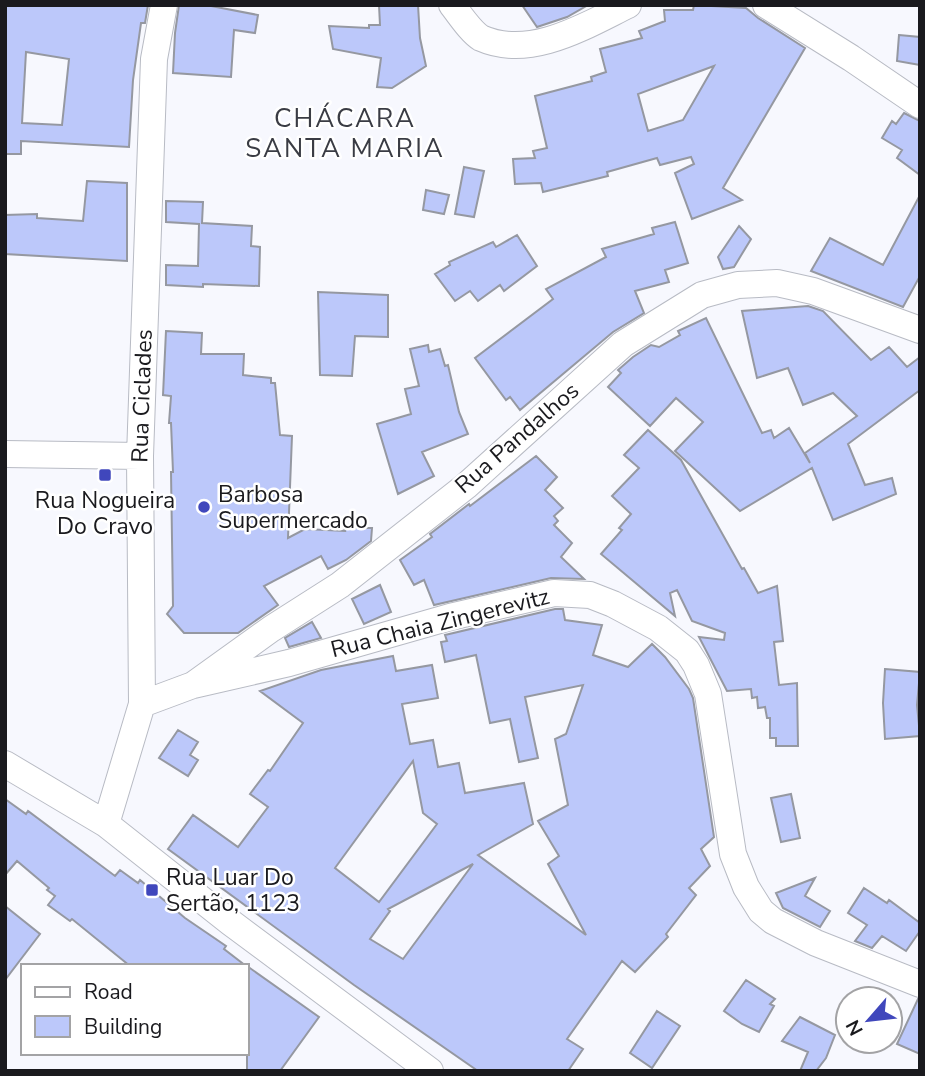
<svg xmlns="http://www.w3.org/2000/svg" width="925" height="1076" font-family="'Nunito Sans',sans-serif">
<rect width="100%" height="100%" fill="#f7f8fe"/>
<path fill="#bcc8fa" stroke="#9598a1" stroke-width="2" fill-rule="evenodd" d="M5 5H148L145 23H141L133 80 129 147 21 141V154H5ZM26 52 69 59 62 125 22 123Z
M179 5H206L258 15 255 33 234 30 231 77 173 73 175 33Z
M379 5H418L420 38 426 66 392 88 377 87 381 58 333 49 329 26 369 28V25H380Z
M522 5H588L567 17 537 27Z
M694 5 746 8 758 18 805 48 723 188 742 200 692 219 675 173 694 164 691 157 660 165 657 158 607 172 608 176 543 192 541 183 515 184 513 159 535 158 533 151 547 148 535 96 592 81 591 77 606 72 600 49 642 38 639 31 665 21 664 10H693ZM714 66 683 120 648 131 638 94Z
M899 35 920 37V65L897 61Z
M904 113 920 121V175L897 158 902 150 882 138 892 121 896 124Z
M464 167 484 171 474 217 455 214Z
M87 181 127 183V261L5 254V215L37 214V218L83 221Z
M426 190 449 195 444 214 423 210Z
M920 195V276L903 307 811 271 830 238 883 265Z
M166 201 203 202 202 223 252 226 251 246 260 247 259 286 203 284V287L166 285V265L198 266 199 224 166 222Z
M675 222 688 263 665 270 669 282 635 291 644 313 613 332 520 410 510 397 506 400 475 358 553 299 546 289 606 257 602 249 654 234 652 228Z
M739 226 751 239 734 267 723 269 718 257Z
M517 235 537 266 504 291 500 285 478 301 470 291 455 301 435 274 450 265 449 262 493 242 496 247Z
M318 292 388 295V337L355 336 352 376 320 375Z
M808 306 823 311 871 360 889 347 907 367 920 357V390L848 444 865 485 892 478 896 494 833 520 812 468 740 511 675 451 703 422 676 398 650 426 608 387 621 373 618 370 633 357 651 345 659 347 680 335 678 331 706 318 762 433 771 430 774 438 789 428 810 463 805 453 857 416 833 393 803 405 788 368 757 378 742 311Z
M166 331 202 333 201 354H244L243 375 271 378V383H275L280 435 292 436 288 538 305 529 345 531 344 528H372L371 541 346 560 328 569 321 556 264 586 278 605 238 633H184L167 614 173 606 171 472H173L171 423H169L171 396 163 395Z
M428 345 429 352 440 349 445 366 448 365 459 412 468 434 422 452 434 476 398 494 377 424 411 414 405 389 419 386 410 349Z
M648 430 681 460 742 569 744 568 758 593 777 586 783 641 774 642 779 685 797 683 798 746H776V738H770V718H767L765 707 758 708 757 697 752 698 751 689 727 691 699 637 724 640 725 633 692 621 677 590 670 593 675 616 601 554 622 530 619 528 631 514 612 496 639 468 624 455Z
M536 456 557 477 545 490 563 508 554 516 558 521 554 525 572 543 561 557 584 579 551 578 434 605 424 580 414 585 400 560 432 537 430 534 469 504 470 506Z
M380 585 391 612 364 624 352 599Z
M555 609H563L565 620 602 625 593 655 628 667 652 644 665 657 689 689 693 698 714 837 701 849 710 866 689 888 696 895 666 934 668 937 635 972 622 961 567 1039 583 1049 568 1071H478L354 985 168 849 193 815 238 847 268 807 250 794 268 770 270 771 303 723 260 691 321 670 393 656 396 671 432 665 438 698 402 704 410 744 433 740 438 767 459 763 465 793 524 783 533 824 478 855 586 935 548 864 559 856 538 821 568 805 555 739 566 734 583 685 525 697 538 758 519 762 510 719 490 723 476 655 445 662 441 642 447 641 445 635ZM413 761 423 813 437 824 379 902 335 868ZM473 864 403 959 370 939 390 911 388 909Z
M312 622 321 638 289 647 285 638Z
M885 669 920 672 917 705 920 736 885 739 883 703Z
M178 730 198 742 190 755 198 760 188 776 159 758Z
M791 794 800 838 781 842 771 798Z
M5 799 26 814 28 811 115 876 120 870 138 883 140 880 185 918 226 946 224 949 246 966H130L72 919 70 921 48 905 55 896 47 890 49 888 17 861 5 875Z
M815 878 805 896 830 911 820 927 783 908 776 893Z
M864 888 887 903 889 900 920 923V931L906 951 882 936 872 948 855 941 867 925 848 913Z
M5 906 40 934 5 980Z
M247 966 319 1017 280 1071H247Z
M746 980 775 999 770 1004 774 1006 759 1032 742 1024 724 1011Z
M918 999H920V1054L897 1044Z
M657 1011 680 1026 652 1068 630 1053Z
M800 1017 835 1035 826 1058 816 1071H800L808 1052 782 1041Z"/>
<g fill="none" stroke-linecap="round" stroke-linejoin="round">
<g stroke="#b8bbc4" stroke-width="28">
<path id="minor" d="M452 5C460 15 471 32 481 38 530 60 585 26 628 5
M766 5 851 58 920 105
M5 454 140 456
M193 685 289 663 450 617 554 593 590 595 613 604 658 628 687 651 696 665 708 694 733 854 746 887 761 911 773 921 816 943 920 984
M142 704 193 685 271 629 340 585 466 486 623 344 702 295 738 285 777 283 813 291 920 330
M5 764 106 824 230 922 430 1071
M106 824 142 704 140 456 154 59 164 5"/>
</g>
<use href="#minor" stroke="#fff" stroke-width="26"/>
</g>
<g fill="#4047bc" stroke="#fff" stroke-width="2.5">
<rect x="98" y="468" width="14" height="14" rx="3.5"/>
<circle cx="204" cy="507" r="7"/>
<rect x="145" y="883" width="14" height="14" rx="3.5"/>
</g>
<g text-anchor="middle" dominant-baseline="central" stroke-width="5" stroke-linejoin="round" paint-order="stroke">
<g font-size="23" fill="#1a1a1e" stroke="#fff">
<text transform="translate(142 396) rotate(-88)">Rua Ciclades</text>
<text transform="translate(517 438) rotate(-41)">Rua Pandalhos</text>
<text transform="translate(440 623) rotate(-14)">Rua Chaia Zingerevitz</text>
</g>
<g font-size="23" fill="#1a1a1e" stroke="#fff" text-anchor="start">
<text x="218" y="494">Barbosa<tspan x="218" dy="26">Supermercado</tspan></text>
<text x="105" y="500" text-anchor="middle">Rua Nogueira<tspan x="105" dy="26">Do Cravo</tspan></text>
<text x="166" y="877">Rua Luar Do<tspan x="166" dy="26">Sertão, 1123</tspan></text>
</g>
<g font-size="26" letter-spacing="2" fill="#3a3c44" stroke="#fff">
<text x="345" y="118">CHÁCARA<tspan x="345" dy="30">SANTA MARIA</tspan></text>
</g>
</g>
<rect width="925" height="1076" fill="none" stroke="#1a1a1e" stroke-width="14"/>
<rect x="21" y="964" width="228" height="91" fill="#ffffff" stroke="#a3a3a5" stroke-width="2"/>
<rect x="35" y="987" width="35" height="10" fill="#ffffff" stroke="#a3a3a5" stroke-width="2"/>
<text x="84" y="999" font-size="21" fill="#1a1a1e">Road</text>
<rect x="35" y="1016" width="35" height="21" fill="#bcc8fa" stroke="#a3a3a5" stroke-width="2"/>
<text x="84" y="1034" font-size="21" fill="#1a1a1e">Building</text>
<g transform="translate(869 1020) rotate(242)"><circle r="33" fill="#ffffff" stroke="#a3a3a5" stroke-width="2"/>
<path d="M0-5L12 26L0 18L-12 26Z" fill="#4047bc"/>
<text y="-10" font-size="19" font-weight="bold" text-anchor="middle" fill="#1a1a1e">N</text>
</g>
</svg>
